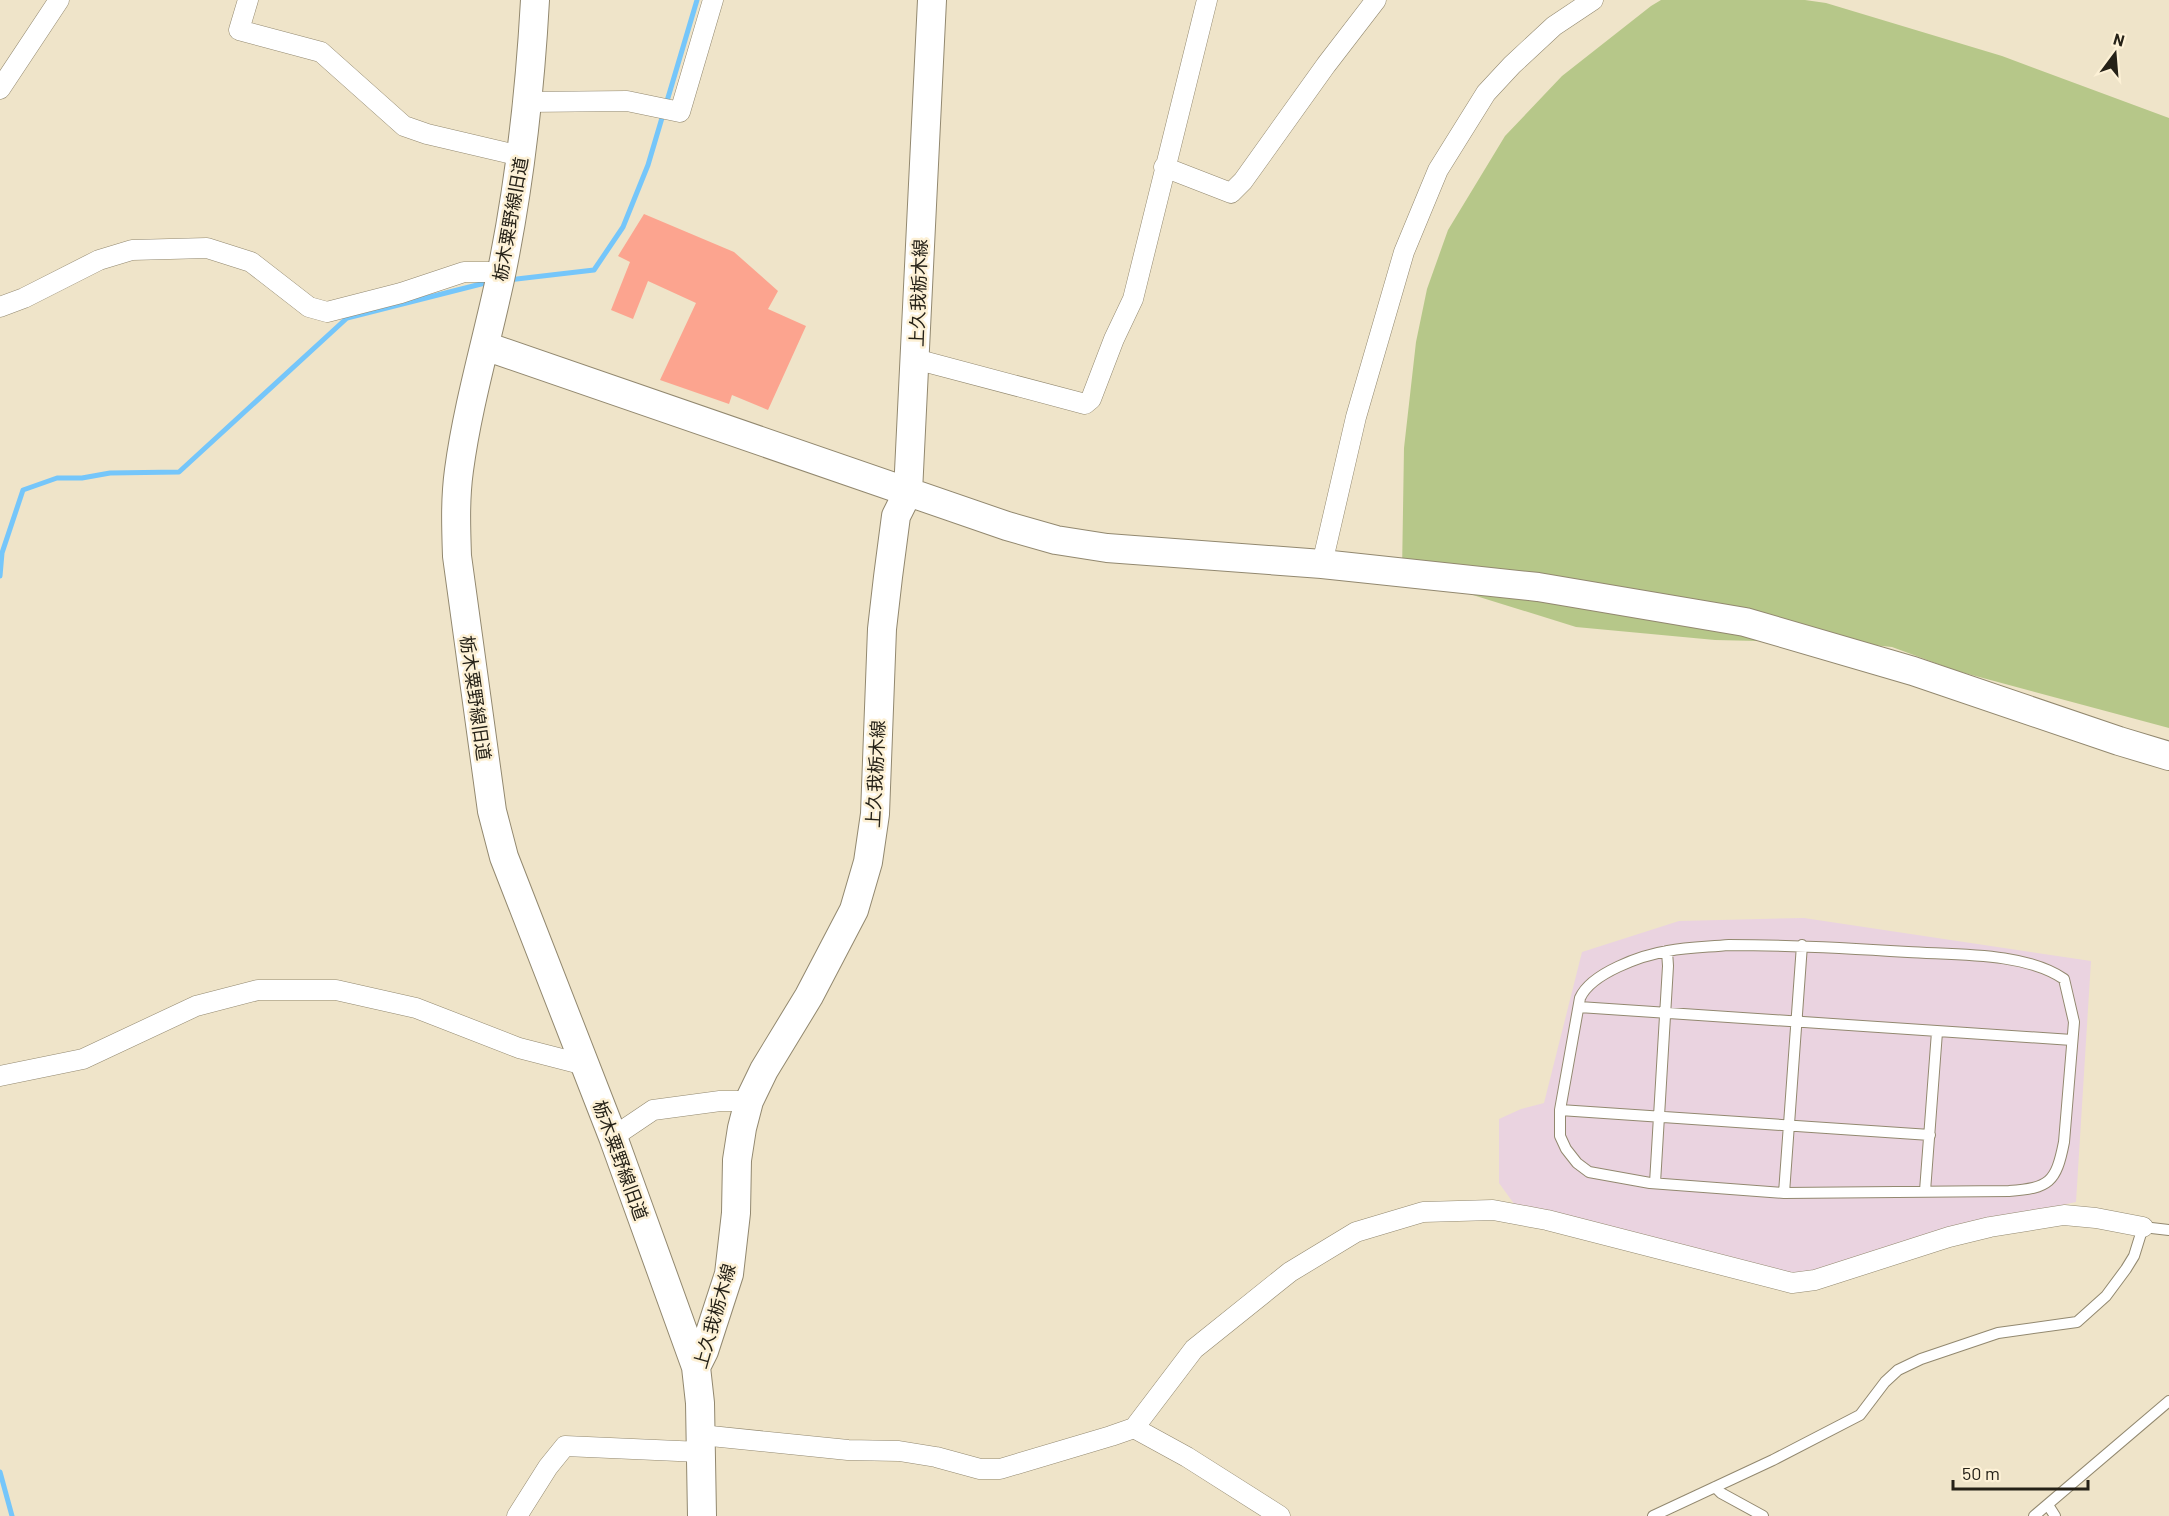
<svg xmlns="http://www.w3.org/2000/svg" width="2169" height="1516" font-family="Barlow,'Noto Sans JP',sans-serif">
<rect width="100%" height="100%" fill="#efe4c9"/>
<path fill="#ead3e0" d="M1804 918 2091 961 2076 1202 1966 1226 1820 1272 1792 1275 1517 1208 1499 1183V1119L1521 1109 1544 1103 1582 952 1679 921Z"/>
<path fill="#b6c789" d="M1661 0H1805L1826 3 2002 56 2169 118V728L1957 671 1892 647 1853 643 1715 640 1576 627 1402 573 1404 448 1416 342 1427 289 1448 230 1505 136 1562 76 1651 6Z"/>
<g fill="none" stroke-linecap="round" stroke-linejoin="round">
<path stroke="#75c6fa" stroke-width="5" d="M508 280 594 270 623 227 648 165 697 0
M0 576 2 553 23 490 57 478H82L110 473 179 472 347 318 489 282
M0 1472 12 1516"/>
</g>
<path fill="#fca48f" d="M644 214 734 252 778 291 768 309 806 326 768 410 732 395 729 404 660 380 696 303 648 281 633 319 611 310 630 262 618 256Z"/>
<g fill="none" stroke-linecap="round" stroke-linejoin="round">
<g stroke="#92886f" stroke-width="12">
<path id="lane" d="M1729 945C1789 945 1848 948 1908 952 1955 955 2025 952 2064 979L2074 1022 2064 1142C2056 1183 2049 1188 2009 1191L1784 1193 1650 1183 1589 1172 1577 1163 1566 1149 1560 1136V1110L1580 998C1591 973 1642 955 1668 951 1688 947 1709 947 1729 945Z
M1579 1007 2072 1040
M1560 1110 1930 1135
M1655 1183 1668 966 1667 951
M1925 1191 1937 1032
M1784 1193 1802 945
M1715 1487 1721 1493 1763 1516
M2048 1505 2055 1516
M1653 1516 1773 1460 1860 1415 1885 1382 1898 1370 1921 1359 1998 1333 2077 1322 2106 1296 2126 1269 2134 1256 2143 1227 2169 1230
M2034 1516 2169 1401"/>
</g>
<g stroke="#92886f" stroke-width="21">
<path id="street" d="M248 0 239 30 321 52 404 126 427 134 521 156
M0 89 59 0
M527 102 627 101 680 112 713 0
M1164 167 1231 193 1243 181 1326 65 1376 0
M0 307 24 298 99 260 132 250 207 248 251 262 309 307 327 312 401 293 464 272H501
M915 359 1085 404 1091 399 1114 339 1133 299 1207 0
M1322 564 1356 417 1404 252 1438 170 1486 93 1512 65 1554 26 1593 0
M0 1076 83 1059 196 1006 258 990H336L416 1008 519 1048 585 1065
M613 1137 653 1110 720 1101H749
M1134 1428 1187 1457 1280 1516
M701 1435 848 1450 899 1451 936 1457 980 1469H1000L1111 1436 1134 1428 1194 1349 1290 1272 1356 1232 1423 1212 1493 1210 1547 1220 1792 1283 1815 1280 1949 1237 1990 1227 2064 1215 2096 1218 2143 1227
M517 1516 548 1467 565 1446 701 1452"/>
</g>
<g stroke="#92886f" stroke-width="30">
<path id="secondary" d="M535 0C530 91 520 181 502 270 488 337 468 403 459 470 455 499 456 527 457 556L492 811 504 857 613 1137 696 1367 700 1403 702 1516
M485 346 1007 526 1056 540 1107 548 1322 564 1538 587 1745 622 1913 671 2119 741 2169 756
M696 1367 704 1351 729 1274 736 1213 737 1160 742 1128 749 1101 764 1070 809 996 854 910 868 862 875 814 882 629 888 577 896 516 908 492 932 0"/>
</g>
<use href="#lane" stroke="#fff" stroke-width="10"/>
<use href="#street" stroke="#fff" stroke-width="20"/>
<use href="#secondary" stroke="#fff" stroke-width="28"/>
</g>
<g text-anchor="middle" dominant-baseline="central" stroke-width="5" stroke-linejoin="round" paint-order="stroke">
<g font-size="18" fill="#252117" stroke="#fdf1d6">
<text transform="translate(510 219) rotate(-80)">栃木粟野線旧道</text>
<text transform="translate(918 293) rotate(-88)">上久我栃木線</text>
<text transform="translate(476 698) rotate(82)">栃木粟野線旧道</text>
<text transform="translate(875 774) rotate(-87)">上久我栃木線</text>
<text transform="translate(621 1160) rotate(70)">栃木粟野線旧道</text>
<text transform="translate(714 1316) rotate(-74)">上久我栃木線</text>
</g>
</g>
<g transform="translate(2115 54) rotate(16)" stroke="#fdf1d6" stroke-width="4.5" paint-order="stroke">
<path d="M0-4.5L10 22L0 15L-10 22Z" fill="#252117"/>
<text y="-9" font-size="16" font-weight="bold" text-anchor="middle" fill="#252117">N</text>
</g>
<path d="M1953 1480v9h135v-9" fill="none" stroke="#252117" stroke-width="3"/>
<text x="1962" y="1480" font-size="18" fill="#252117" stroke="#fdf1d6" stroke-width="4.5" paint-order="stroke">50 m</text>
</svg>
